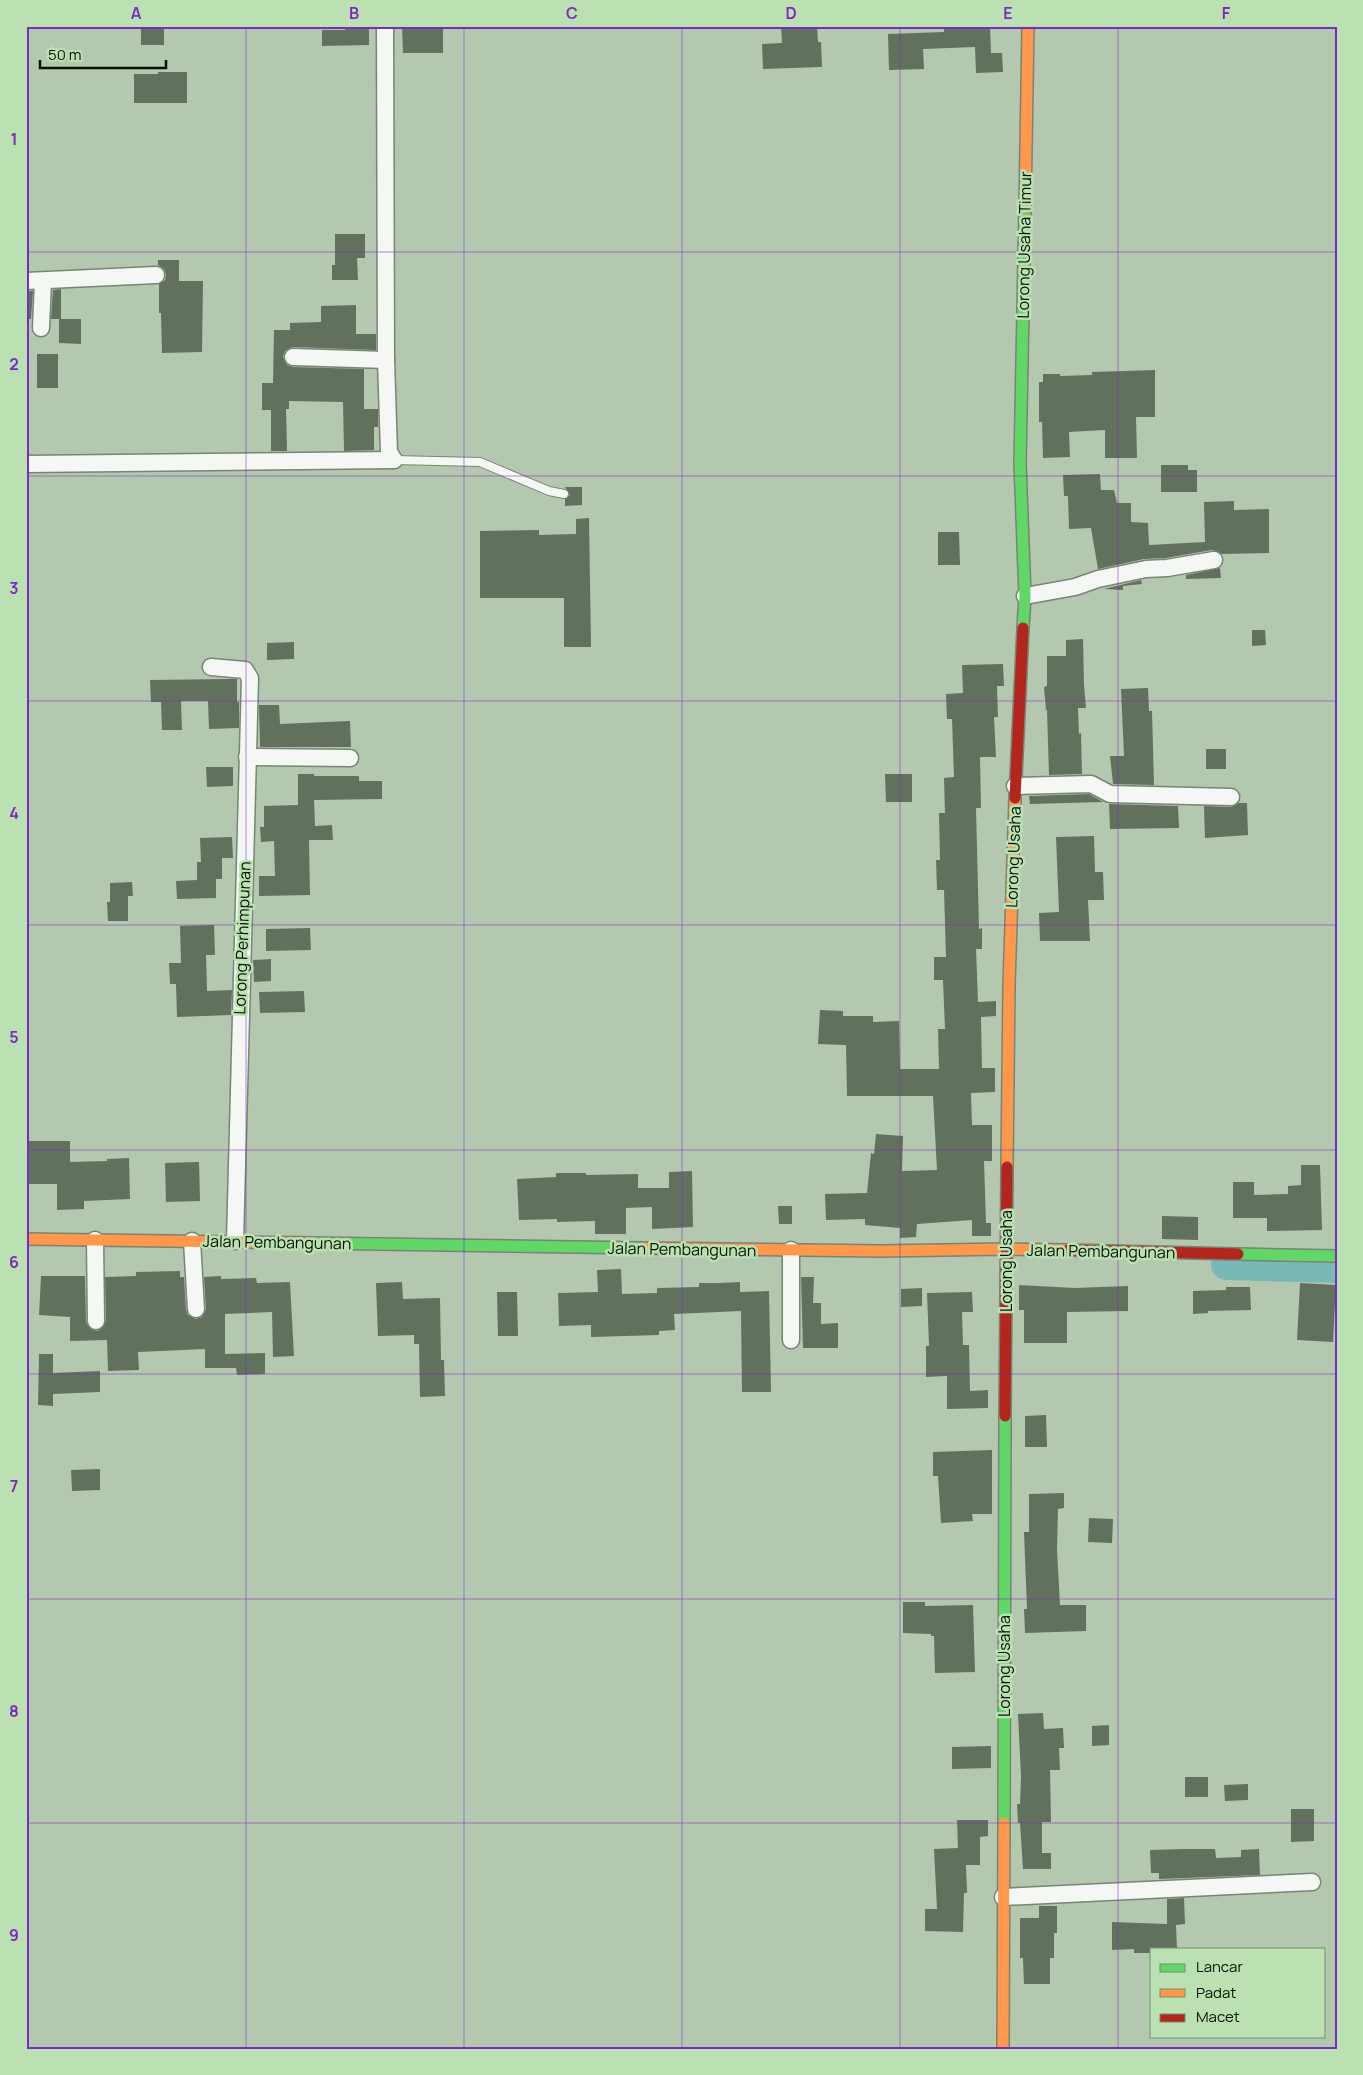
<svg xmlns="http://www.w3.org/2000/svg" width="1363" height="2075" font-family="Manrope,sans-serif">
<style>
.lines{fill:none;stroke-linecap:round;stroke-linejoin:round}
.river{stroke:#78b9b5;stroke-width:30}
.building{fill:#62715e}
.lane-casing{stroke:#768574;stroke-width:10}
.street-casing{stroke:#768574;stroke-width:19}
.fast-casing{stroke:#768574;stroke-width:14}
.slow-casing{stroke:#768574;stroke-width:14}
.jam-casing{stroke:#768574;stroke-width:14}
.lane{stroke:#f4f7f3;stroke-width:8}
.street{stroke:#f4f7f3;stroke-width:16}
.fast{stroke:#63d668;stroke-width:11}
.slow{stroke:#ff974d;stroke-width:11}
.jam{stroke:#b3261e;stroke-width:11}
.grid{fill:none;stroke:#7b2cbf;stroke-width:1;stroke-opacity:0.55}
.labels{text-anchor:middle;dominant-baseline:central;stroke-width:5;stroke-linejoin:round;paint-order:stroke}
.street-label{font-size:16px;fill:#051103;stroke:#bbe1b3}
.neatline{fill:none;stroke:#7b2cbf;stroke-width:2}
.grid-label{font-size:16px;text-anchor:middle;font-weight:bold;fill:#7b2cbf}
</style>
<rect width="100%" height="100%" fill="#b4c8b0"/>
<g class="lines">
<!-- river -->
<path class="river" d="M1226 1265 1337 1268"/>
</g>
<!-- building -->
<g class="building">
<rect x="141" y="26" width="23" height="19"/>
<path d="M345 26H369V45L322 46V30H345Z"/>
<path d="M402 26H443V53H403Z"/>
<path d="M781 26H817L818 42H821L822 67 763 69 762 44 782 43Z"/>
<path d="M944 26H990L991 53H1002L1003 72 976 73 975 47 923 49 924 69 889 70 888 34 944 32Z"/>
<path d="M158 72H187V103H134V74H158Z"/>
<path d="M335 234H365V258H357L358 280H332V265H335Z"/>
<path d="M158 260H179V281H203L202 352 162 353 161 313H159V284L165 280 166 275 164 269 158 265Z"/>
<path d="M61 289V319H51L53 290Z"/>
<path d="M26 291H33L31 319H26Z"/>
<path d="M356 305V334H376V350L293 347 285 351 283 357 287 365 293 367 364 369V409H378V427H374V450L344 451 343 402 289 401V409H286L287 451H271V410H262V383H273L274 330H290V323L321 322V306Z"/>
<path d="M59 319H81V344L59 343Z"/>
<rect x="37" y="354" width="21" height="34"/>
<path d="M1155 370V417H1136L1137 458H1105V430L1069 432 1070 457 1043 458 1042 422H1039V382H1043V374H1060V376L1092 375V372Z"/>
<path d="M1161 465H1188V470H1197V492H1161Z"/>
<path d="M1100 474 1101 490H1114L1117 503H1131V522L1148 523 1149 545 1205 542 1204 502 1234 501V510L1269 509V553L1222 554 1212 550 1166 558 1144 559 1098 569 1091 528 1069 529 1068 496H1064L1063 475Z"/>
<path d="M565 487H582V505L565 506V499L570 495Z"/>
<path d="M589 518 591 647H564V598H480V531L539 530V535L576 534V519Z"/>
<path d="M938 532H959L960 565H938Z"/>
<path d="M1220 568 1221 578 1186 579V575Z"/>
<path d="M1141 580 1142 584 1123 586V590L1104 589Z"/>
<path d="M1252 630H1265L1266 645 1252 646Z"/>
<path d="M1083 639 1084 685 1086 708H1078L1079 734 1081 733 1082 774 1049 775 1047 710H1046L1044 687 1047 686V656H1066V640Z"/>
<path d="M294 642V659L267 660V643Z"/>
<path d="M1003 664 1004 686H997L998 717H994L996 757H980L981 808H976L979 929 982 928V949H976L978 1002 996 1001V1016L981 1017 982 1068H995V1092L971 1093 972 1125H992V1161H984L986 1223H991V1236H972V1220L917 1224 916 1237 900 1238V1228L865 1225V1219L826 1220 825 1194 867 1193 871 1153 874 1154 876 1134 903 1136 902 1171 937 1170 933 1096H847L846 1045 818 1044 820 1010 843 1011V1016H873V1022L899 1021 900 1069H939L938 1029H945L943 980H934V957H946L944 890H937L936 860H940L939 813H945L944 778 954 777 952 719H947L946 694 963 693 962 665Z"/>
<path d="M228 679H237V702H239V728L209 729 208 701H181L182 730H162L161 702H151L150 680Z"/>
<path d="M1148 688 1149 711H1152L1154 785 1113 784 1110 756H1124L1121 689Z"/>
<path d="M259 705H279L280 724 350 721 351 747H260Z"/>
<rect x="1206" y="749" width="20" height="20"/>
<path d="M206 767H233V786L207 787Z"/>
<path d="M298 774H314V776H359V781H382V799L314 800 315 826 332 825 333 840H309L310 895 259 896V876H275L274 841 261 842 260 827H264V806L298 805Z"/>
<path d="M885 774H912V802H886Z"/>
<path d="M1089 794 1103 802 1030 804 1029 796Z"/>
<path d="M1239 803H1247L1248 835 1205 838 1204 806 1231 807Z"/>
<path d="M1109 804 1178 806 1179 828 1110 829Z"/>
<path d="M1094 836 1095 872H1103L1104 900H1088L1090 941H1040L1039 913 1059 912 1056 837Z"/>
<path d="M232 837 233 858H222V879H216V898L177 899 176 881 197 880V862H201L200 838Z"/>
<path d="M132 882 133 896H128V921H108L107 902H110V883Z"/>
<path d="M214 925 215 955H206L207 991 232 990 231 1015 177 1017 176 984H170L169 963H181L180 926Z"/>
<path d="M310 928 311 950 266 951V929Z"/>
<path d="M271 959V981L254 982 253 960Z"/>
<path d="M304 991 305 1012 260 1013 259 992Z"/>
<path d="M26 1141H70V1162L107 1161V1159L129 1158 130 1199 84 1201V1209L57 1210V1184H26Z"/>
<path d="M199 1162 200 1201 166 1202 165 1163Z"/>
<path d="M1301 1165H1320L1322 1230 1267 1231V1218H1233V1182H1254V1195L1288 1194V1186L1301 1185Z"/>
<path d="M692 1171 693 1227 652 1229V1207L626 1208V1234H595V1221L557 1222V1219L519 1220 517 1179 556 1177V1173H586V1175L638 1174V1188H669V1172Z"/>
<path d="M778 1206H792V1224H779Z"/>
<path d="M1162 1216 1198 1217V1240L1162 1239Z"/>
<path d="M621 1269 622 1294 657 1293V1288L699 1287V1283H719L740 1282V1292L769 1291 771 1392H742L741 1311 674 1314 675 1330 659 1331V1335L591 1337V1325L559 1326 558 1293 598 1292 597 1270Z"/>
<path d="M180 1271V1277H184L186 1310 188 1315 196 1319 202 1317 206 1309 204 1277 221 1276V1279L256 1278 257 1283 290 1282 294 1356 273 1357 272 1312 225 1314V1354L265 1353V1374L237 1375 236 1368H205V1349L138 1352 139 1370 108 1371 107 1340 70 1341V1317L39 1315 41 1276H85L86 1322 91 1329 97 1331 101 1329 106 1321 105 1277 136 1276V1272Z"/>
<path d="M801 1277H814L813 1303H821V1324L838 1323V1348H803Z"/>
<path d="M402 1282 403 1299 440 1298 441 1360H444L445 1396 420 1397 419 1344H414V1335L378 1336 376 1283Z"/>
<path d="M1300 1283 1336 1285 1333 1342 1297 1340Z"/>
<path d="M1019 1285 1075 1288 1128 1286V1311L1067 1312V1343H1024V1310H1019Z"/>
<path d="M1226 1287H1250L1251 1310 1208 1311V1313L1193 1314V1291L1226 1290Z"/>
<path d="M922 1288V1306L901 1307V1289Z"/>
<path d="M497 1292H517L518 1336H498Z"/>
<path d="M972 1292 973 1312H962L963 1345H969L970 1391 988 1390V1408L947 1409V1376L926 1377V1346H929L927 1293Z"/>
<path d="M39 1354H53V1373L100 1371V1392L53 1394V1406L38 1405Z"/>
<path d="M1046 1415 1047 1447H1025V1416Z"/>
<path d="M992 1450V1514H972L973 1521 941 1523 938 1476H933V1452Z"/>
<path d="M100 1469V1490L72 1491 71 1470Z"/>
<path d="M1064 1493V1508L1058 1509 1057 1550 1060 1605H1086V1631L1025 1633 1024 1609H1027L1024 1532H1029V1494Z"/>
<path d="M1089 1518 1113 1519 1112 1543 1088 1542Z"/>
<path d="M903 1602H925V1606L973 1605 975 1672 935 1673 934 1636H931V1634L903 1633Z"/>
<path d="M1043 1713 1044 1729 1063 1728 1064 1748H1059L1060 1770H1050L1051 1822H1042V1853H1051V1869H1023L1020 1823H1018L1017 1804H1020L1021 1777 1018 1714Z"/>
<path d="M1109 1725V1745L1092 1746V1726Z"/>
<path d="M991 1746V1768L952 1769V1747Z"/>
<rect x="1185" y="1777" width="23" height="20"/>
<path d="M1248 1784V1800L1225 1801 1224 1785Z"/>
<path d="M1291 1809H1314V1841L1291 1842Z"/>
<path d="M957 1820H988V1836L980 1837V1865H966L967 1893H964L963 1932 925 1931V1909H937L934 1849 958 1848Z"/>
<path d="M1184 1849H1215L1216 1858 1241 1857V1850L1259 1849 1260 1875 1159 1879V1873H1151L1150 1850Z"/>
<path d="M1184 1898 1185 1924 1176 1925 1177 1949H1152V1953H1134V1949L1112 1950V1922L1167 1924V1899Z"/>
<path d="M1039 1906H1057V1933H1054V1958H1050V1984H1024L1023 1958H1020V1918H1039Z"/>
</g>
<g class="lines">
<!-- lane casing -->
<g class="lane-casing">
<path id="lane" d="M394 460 480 462 549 491 564 494"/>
</g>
<!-- street casing -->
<g class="street-casing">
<g id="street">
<path d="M385 26 386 360 389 452 394 460"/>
<path d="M26 281 156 275"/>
<path d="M41 328 43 281"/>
<path d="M293 357 386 360"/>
<path d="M26 464 394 460"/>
<path d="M1025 596 1075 587 1098 579 1146 569 1167 568 1214 560"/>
<path d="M211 667 245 670 250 678 235 1241"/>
<path d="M247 757 350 758"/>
<path d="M1015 786 1091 784 1110 794 1231 797"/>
<path d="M95 1240 96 1321"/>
<path d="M192 1241 196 1309"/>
<path d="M791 1340V1250"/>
<path d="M1003 1897 1312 1882"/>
</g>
</g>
<!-- fast casing -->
<g class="fast-casing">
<g id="fast">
<path d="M1023 628 1025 596 1020 463 1025 208"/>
<path d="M313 1243 643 1248"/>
<path d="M1238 1254 1337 1256"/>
<path d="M1004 1823 1005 1416"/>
</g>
</g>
<!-- slow casing -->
<g class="slow-casing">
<g id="slow">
<path d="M1025 208 1028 26"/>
<path d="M1007 1167 1009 986 1015 798"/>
<path d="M26 1239 313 1243"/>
<path d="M643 1248 881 1251 1006 1249 1068 1250"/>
<path d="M1003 2049 1004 1823"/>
</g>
</g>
<!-- jam casing -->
<g class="jam-casing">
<g id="jam">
<path d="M1015 798 1023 628"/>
<path d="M1068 1250 1238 1254"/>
<path d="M1005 1416 1007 1167"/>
</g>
</g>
<!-- lane -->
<use href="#lane" class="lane"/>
<!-- street -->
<use href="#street" class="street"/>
<!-- fast -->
<use href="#fast" class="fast"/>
<!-- slow -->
<use href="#slow" class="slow"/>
<!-- jam -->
<use href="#jam" class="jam"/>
</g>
<!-- grid -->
<path class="grid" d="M246 26V2049M464 26V2049M682 26V2049M900 26V2049M1118 26V2049M26 252H1337M26 476H1337M26 701H1337M26 925H1337M26 1150H1337M26 1374H1337M26 1599H1337M26 1823H1337"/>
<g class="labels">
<!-- street labels -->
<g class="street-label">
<text transform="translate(1024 245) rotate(-89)">Lorong Usaha Timur</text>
<text transform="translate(1013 857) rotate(-88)">Lorong Usaha</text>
<text transform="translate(242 938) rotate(-88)">Lorong Perhimpunan</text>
<text transform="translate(277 1242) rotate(1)">Jalan Pembangunan</text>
<text transform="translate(682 1249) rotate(1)">Jalan Pembangunan</text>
<text transform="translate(1101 1251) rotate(1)">Jalan Pembangunan</text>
<text transform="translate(1006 1261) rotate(-90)">Lorong Usaha</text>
<text transform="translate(1004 1666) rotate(-90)">Lorong Usaha</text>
</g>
</g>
<!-- border -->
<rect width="1363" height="2075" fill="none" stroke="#bbe1b3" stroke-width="55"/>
<!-- legend -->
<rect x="1150" y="1948" width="175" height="90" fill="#bbe1b3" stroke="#728e6d"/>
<rect x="1160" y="1964" width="25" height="8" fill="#63d668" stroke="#728e6d"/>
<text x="1196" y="1972" font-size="15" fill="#051103">Lancar</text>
<rect x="1160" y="1989" width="25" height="8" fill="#ff974d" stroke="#728e6d"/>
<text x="1196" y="1998" font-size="15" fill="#051103">Padat</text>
<rect x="1160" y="2014" width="25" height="8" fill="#b3261e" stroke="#728e6d"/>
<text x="1196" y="2022" font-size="15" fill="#051103">Macet</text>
<!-- scale -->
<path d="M40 60v8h126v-8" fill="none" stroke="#051103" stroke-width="2.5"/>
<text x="48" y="60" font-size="15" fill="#051103" stroke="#bbe1b3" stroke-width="4" paint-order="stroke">50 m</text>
<rect x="28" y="28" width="1308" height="2020" class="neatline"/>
<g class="grid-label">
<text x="136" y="19">A</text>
<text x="354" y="19">B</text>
<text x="572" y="19">C</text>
<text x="791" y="19">D</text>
<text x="1008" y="19">E</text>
<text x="1226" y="19">F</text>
<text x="14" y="145">1</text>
<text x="14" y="370">2</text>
<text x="14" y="594">3</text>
<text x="14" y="819">4</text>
<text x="14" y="1043">5</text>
<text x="14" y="1268">6</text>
<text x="14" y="1492">7</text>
<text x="14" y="1717">8</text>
<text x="14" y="1941">9</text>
</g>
</svg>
